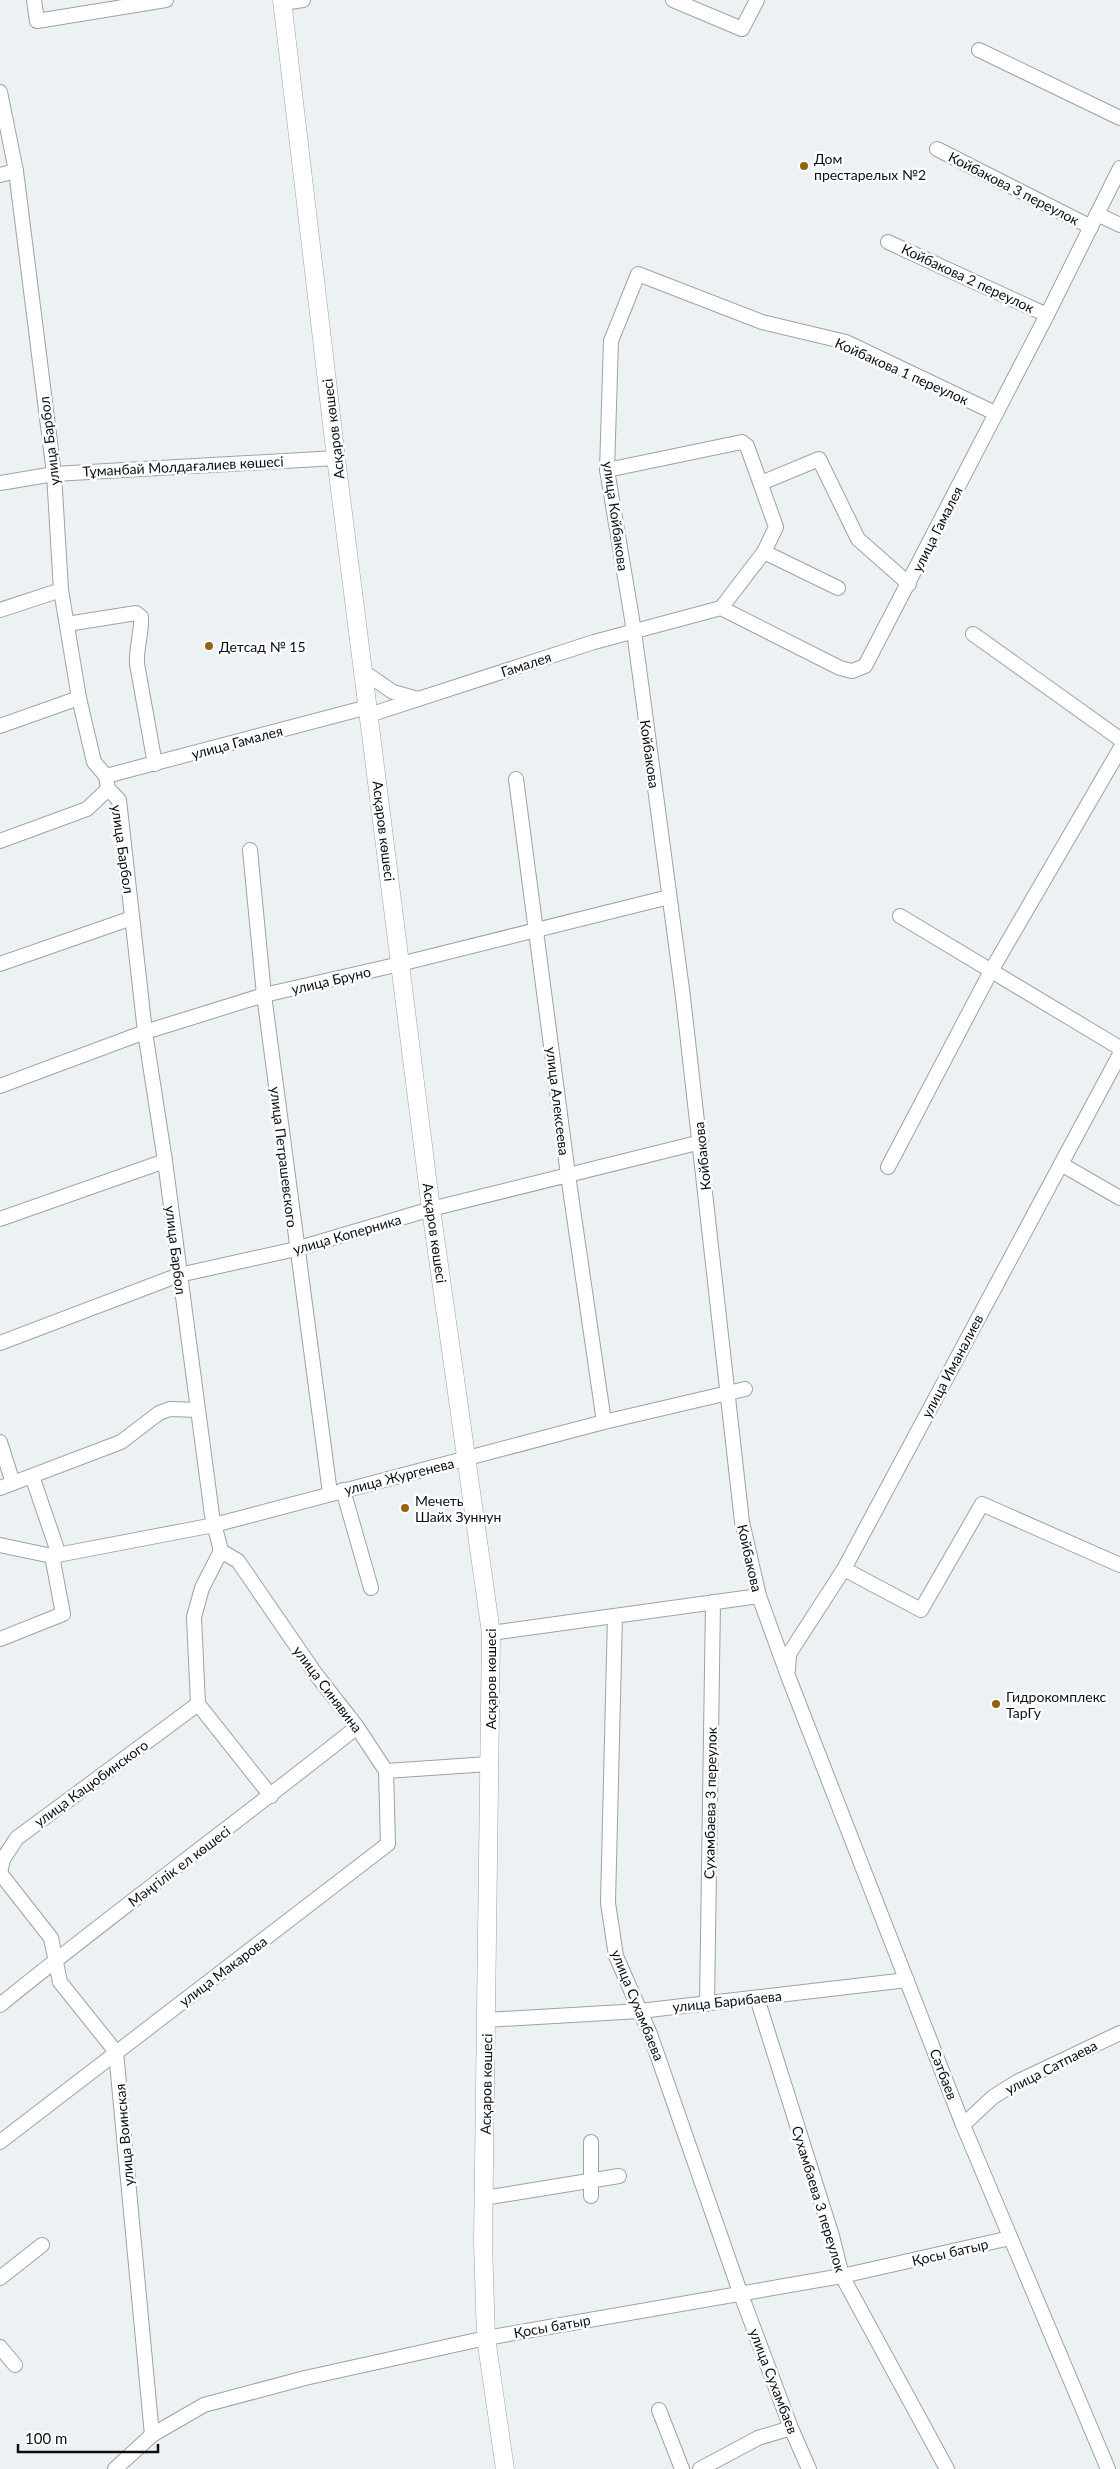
<svg xmlns="http://www.w3.org/2000/svg" width="1120" height="2469" font-family="Lato,sans-serif">
<style>
.lines{fill:none;stroke-linecap:round;stroke-linejoin:round}
.minor-casing{stroke:#9da2a4;stroke-width:16}
.major-casing{stroke:#9da2a4;stroke-width:19}
.minor{stroke:#fff;stroke-width:14}
.major{stroke:#fff;stroke-width:18}
.poi-dot{fill:#936212;stroke:#fdfeff;stroke-width:2}
.labels{text-anchor:middle;dominant-baseline:central;stroke-width:5;stroke-linejoin:round;paint-order:stroke}
.poi-label{font-size:14px;fill:#0d0e0f;stroke:#fdfeff;text-anchor:start}
.street-label{font-size:14px;fill:#0d0e0f;stroke:#fdfeff}
</style>
<rect width="100%" height="100%" fill="#ecf2f4"/>
<g class="lines">
<!-- minor casing -->
<g class="minor-casing">
<g id="minor">
<path d="M34 0 37 21 166 0"/>
<path d="M673 0 742 29 757 0"/>
<path d="M283 3 303 0"/>
<path d="M979 50 1120 118"/>
<path d="M0 92 16 171 54 474 61 590 79 698 94 762 106 776 108 789 119 800 145 1032 165 1161 212 1515 221 1551 238 1561 315 1673 357 1727 386 1771 489 1764"/>
<path d="M937 149 1091 227"/>
<path d="M0 175 16 171"/>
<path d="M1097 214 1120 225"/>
<path d="M888 242 1047 315"/>
<path d="M995 413 846 342 762 322 638 274 611 341 607 470 634 631 683 997 742 1522 759 1596 788 1676 963 2125 1108 2469"/>
<path d="M607 470 742 442 747 446 776 527 764 552 721 608"/>
<path d="M0 483 54 474 336 458"/>
<path d="M761 483 819 459 858 539 909 584"/>
<path d="M764 552 838 588"/>
<path d="M0 610 61 590"/>
<path d="M67 624 136 613 141 617C142 633 136 647 137 664L155 764"/>
<path d="M973 634 1120 739"/>
<path d="M364 672 393 692 418 699"/>
<path d="M369 715 594 642 721 608 840 668 852 671 865 666 1047 315 1120 168"/>
<path d="M0 726 79 698"/>
<path d="M106 776 368 707"/>
<path d="M516 779 568 1175 604 1422"/>
<path d="M0 841 87 809 108 789"/>
<path d="M250 850 264 995 330 1493"/>
<path d="M900 916 1120 1048"/>
<path d="M0 964 132 918"/>
<path d="M0 1086 145 1032 264 995 400 964 669 897"/>
<path d="M1061 1164 1120 1198"/>
<path d="M888 1167 991 971 1120 749"/>
<path d="M0 1219 165 1161"/>
<path d="M0 1343 179 1275 296 1249 431 1209 701 1142"/>
<path d="M0 1442 13 1483"/>
<path d="M32 1476 59 1555"/>
<path d="M0 1488 121 1442 159 1413 170 1409 197 1410"/>
<path d="M343 1490 371 1588"/>
<path d="M0 1545 52 1556 214 1525 604 1422 745 1389"/>
<path d="M221 1551 202 1588 194 1617 198 1704 271 1796"/>
<path d="M844 1569 921 1610 982 1504 1120 1565"/>
<path d="M615 1616 608 1903 616 1956 650 2034 740 2292 791 2428 809 2469"/>
<path d="M491 1633 759 1596"/>
<path d="M0 1639 63 1614 52 1556"/>
<path d="M788 1670 789 1654 844 1569 1120 1054"/>
<path d="M0 1873 51 1938 60 1982 116 2052 152 2435"/>
<path d="M0 1873 3 1859 17 1838 198 1704"/>
<path d="M757 1998 832 2236 842 2276 947 2469"/>
<path d="M707 2004 713 1602"/>
<path d="M0 2005C117 1910 239 1821 357 1727"/>
<path d="M486 2020 640 2011 907 1980"/>
<path d="M963 2125 993 2097 1017 2082 1120 2033"/>
<path d="M0 2142 388 1844 386 1771"/>
<path d="M591 2196V2142"/>
<path d="M484 2198 619 2176"/>
<path d="M0 2278 42 2245"/>
<path d="M0 2347 15 2365"/>
<path d="M659 2410 682 2469"/>
<path d="M115 2469 152 2435 204 2405 305 2378 486 2338 842 2276 1010 2238"/>
<path d="M700 2469 758 2438 791 2428"/>
</g>
</g>
<!-- major casing -->
<g class="major-casing">
<path id="major" d="M282 0 336 458 431 1209 491 1633 483 2242 486 2338 505 2469"/>
</g>
<!-- minor -->
<use href="#minor" class="minor"/>
<!-- major -->
<use href="#major" class="major"/>
</g>
<!-- markers -->
<g class="poi-dot">
<circle cx="804" cy="166" r="5"/>
<circle cx="209" cy="646" r="5"/>
<circle cx="405" cy="1508" r="5"/>
<circle cx="996" cy="1704" r="5"/>
</g>
<g class="labels">
<!-- poi labels -->
<g class="poi-label">
<text x="814" y="158">Дом<tspan x="814" dy="16">престарелых №2</tspan></text>
<text x="219" y="646">Детсад № 15</text>
<text x="415" y="1500">Мечеть<tspan x="415" dy="16">Шайх Зуннун</tspan></text>
<text x="1006" y="1696">Гидрокомплекс<tspan x="1006" dy="16">ТарГу</tspan></text>
</g>
<!-- street labels -->
<g class="street-label">
<text transform="translate(1014 188) rotate(27)">Койбакова 3 переулок</text>
<text transform="translate(968 278) rotate(25)">Койбакова 2 переулок</text>
<text transform="translate(902 371) rotate(24)">Койбакова 1 переулок</text>
<text transform="translate(333 429) rotate(-97)">Асқаров көшесі</text>
<text transform="translate(49 441) rotate(-97)">улица Барбол</text>
<text transform="translate(183 466) rotate(-3)">Тұманбай Молдағалиев көшесі</text>
<text transform="translate(616 516) rotate(82)">улица Койбакова</text>
<text transform="translate(937 529) rotate(-63)">улица Гамалея</text>
<text transform="translate(526 664) rotate(-18)">Гамалея</text>
<text transform="translate(237 742) rotate(-15)">улица Гамалея</text>
<text transform="translate(650 754) rotate(82)">Койбакова</text>
<text transform="translate(384 831) rotate(83)">Асқаров көшесі</text>
<text transform="translate(123 849) rotate(82)">улица Барбол</text>
<text transform="translate(331 980) rotate(-13)">улица Бруно</text>
<text transform="translate(558 1101) rotate(83)">улица Алексеева</text>
<text transform="translate(702 1156) rotate(-96)">Койбакова</text>
<text transform="translate(284 1157) rotate(83)">улица Петрашевского</text>
<text transform="translate(435 1233) rotate(82)">Асқаров көшесі</text>
<text transform="translate(347 1234) rotate(-16)">улица Коперника</text>
<text transform="translate(176 1250) rotate(83)">улица Барбол</text>
<text transform="translate(952 1366) rotate(-62)">улица Иманалиев</text>
<text transform="translate(399 1476) rotate(-14)">улица Жургенева</text>
<text transform="translate(750 1558) rotate(77)">Койбакова</text>
<text transform="translate(490 1679) rotate(-90)">Асқаров көшесі</text>
<text transform="translate(328 1689) rotate(53)">улица Синявина</text>
<text transform="translate(91 1783) rotate(-36)">улица Кацюбинского</text>
<text transform="translate(710 1803) rotate(-89)">Сухамбаева 3 переулок</text>
<text transform="translate(179 1866) rotate(-37)">Мәңгілік ел көшесі</text>
<text transform="translate(223 1971) rotate(-37)">улица Макарова</text>
<text transform="translate(727 2001) rotate(-6)">улица Барибаева</text>
<text transform="translate(638 2005) rotate(68)">улица Сухамбаева</text>
<text transform="translate(1051 2067) rotate(-27)">улица Сатпаева</text>
<text transform="translate(944 2074) rotate(69)">Сәтбаев</text>
<text transform="translate(486 2084) rotate(-89)">Асқаров көшесі</text>
<text transform="translate(124 2135) rotate(-95)">улица Воинская</text>
<text transform="translate(819 2199) rotate(73)">Сухамбаева 3 переулок</text>
<text transform="translate(950 2252) rotate(-13)">Қосы батыр</text>
<text transform="translate(552 2326) rotate(-10)">Қосы батыр</text>
<text transform="translate(774 2381) rotate(69)">улица Сухамбаев</text>
</g>
</g>
<!-- scale -->
<path d="M18 2444v8h140v-8" fill="none" stroke="#0d0e0f" stroke-width="2.5"/>
<text x="25" y="2444" font-size="15" fill="#0d0e0f" stroke="#fdfeff" stroke-width="4" paint-order="stroke">100 m</text>
</svg>
